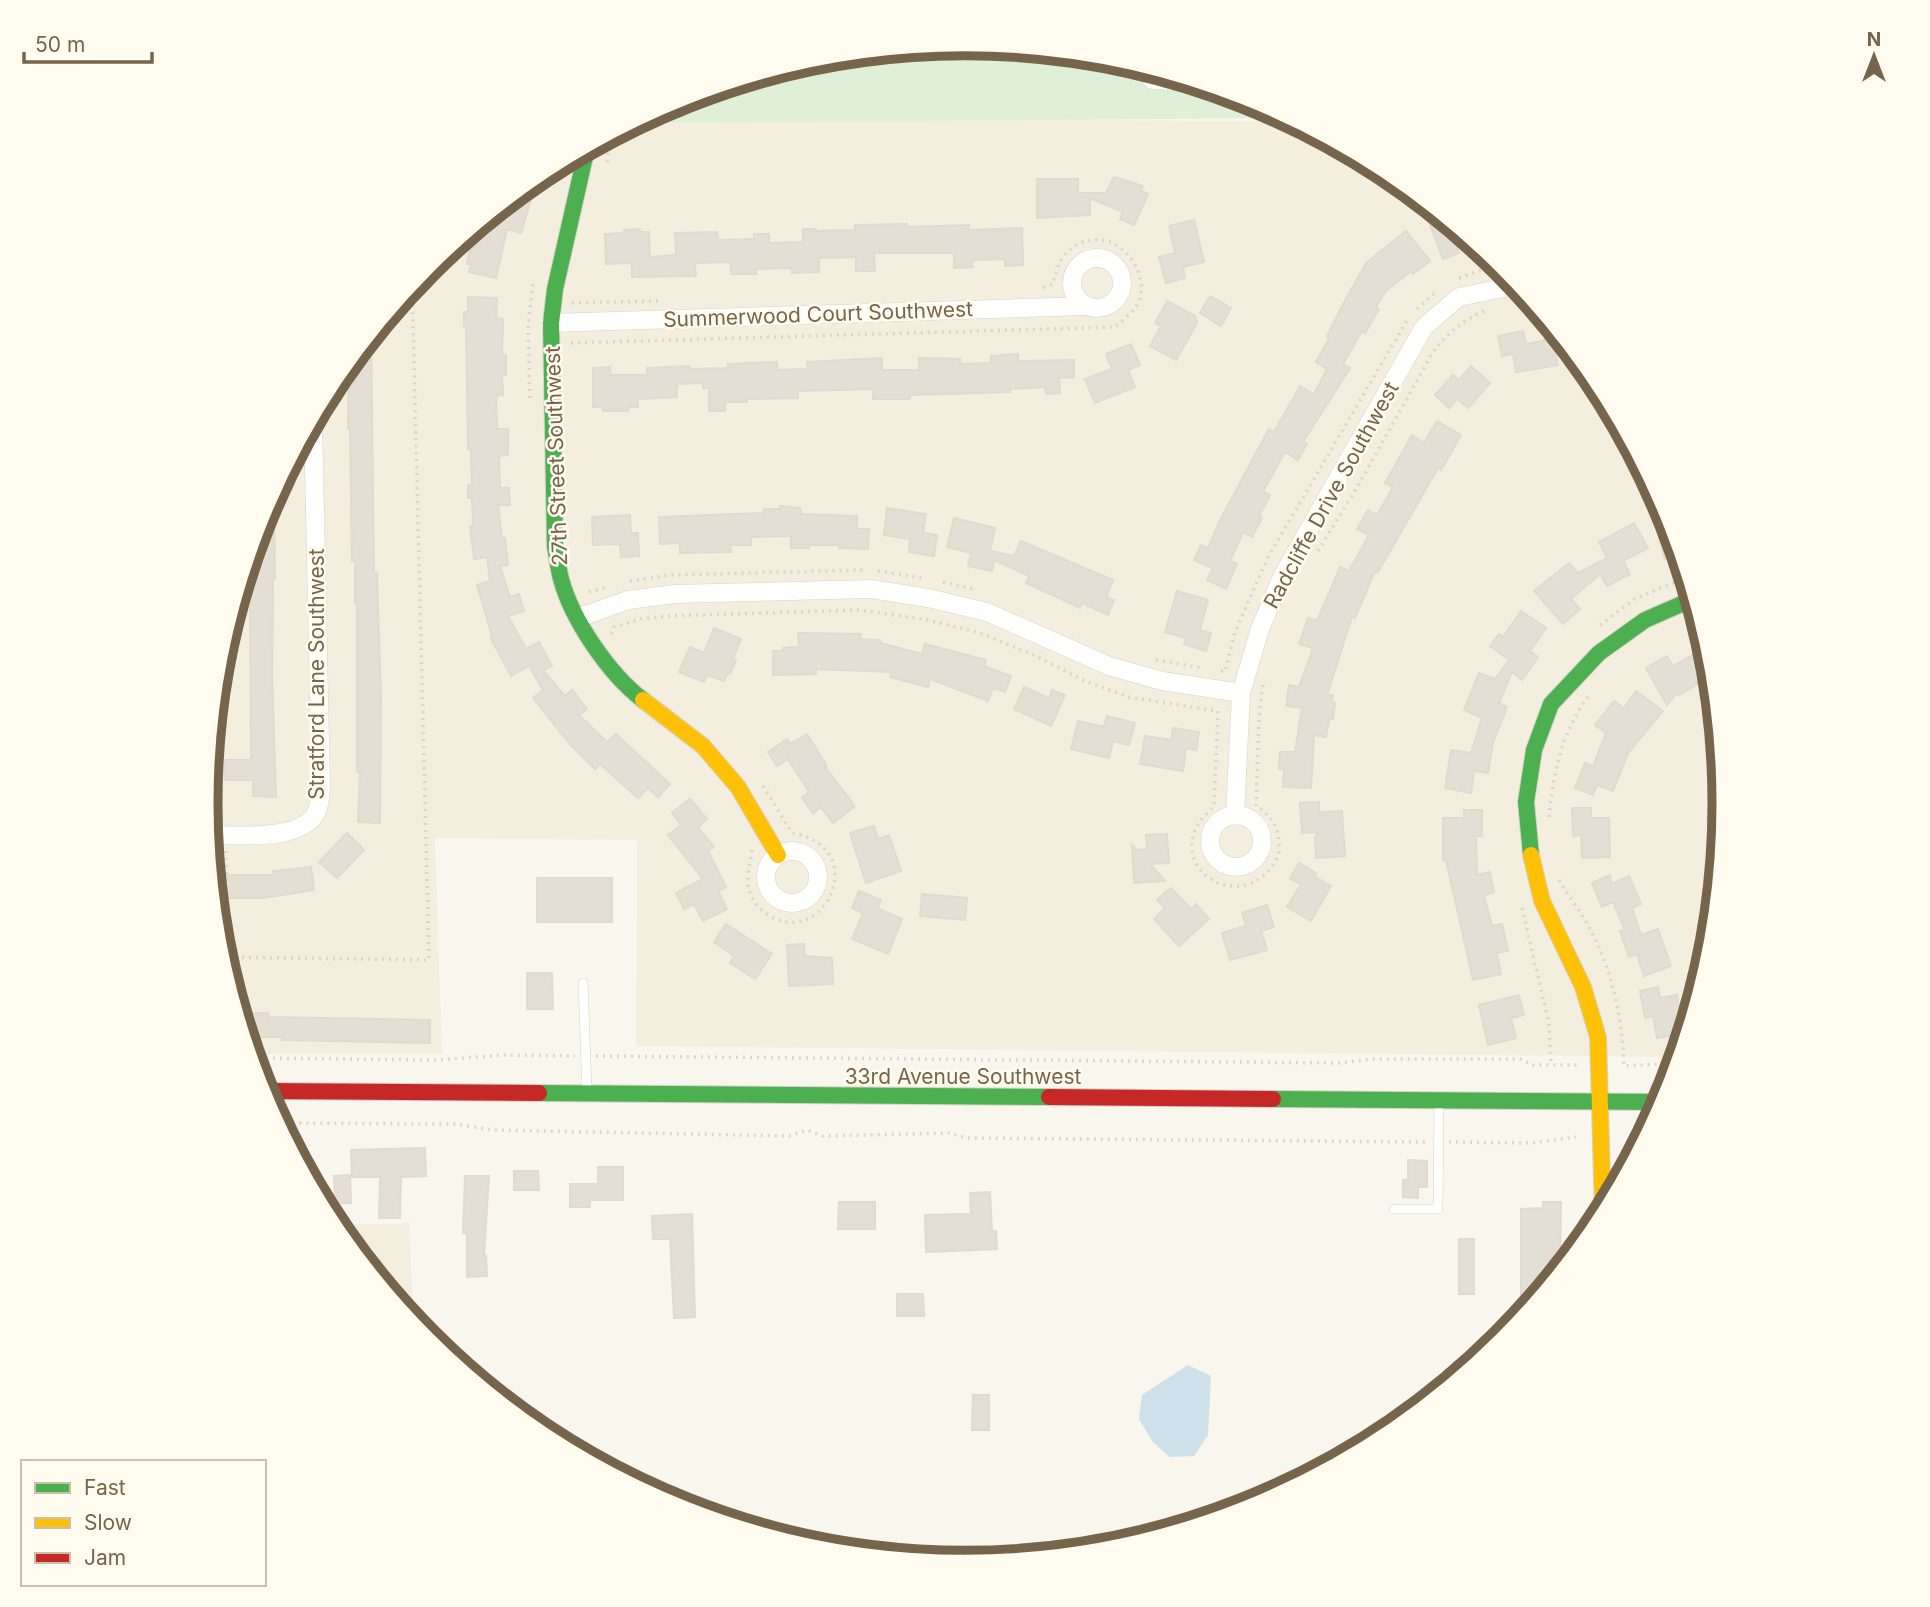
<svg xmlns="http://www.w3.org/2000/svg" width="1930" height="1607" font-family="Inter,sans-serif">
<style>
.residential{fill:#f3eedd}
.green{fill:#e0f0d8}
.water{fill:#cee0e9}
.building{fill:#e4dfd4;stroke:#e1dbcf;stroke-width:2}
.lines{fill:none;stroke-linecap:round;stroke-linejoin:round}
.lane-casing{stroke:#d7d3cb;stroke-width:10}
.street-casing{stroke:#d7d3cb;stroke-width:19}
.fast-casing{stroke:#d6d2c8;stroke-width:18}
.slow-casing{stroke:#d6d2c8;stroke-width:18}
.jam-casing{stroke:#d6d2c8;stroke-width:18}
.path{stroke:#dad6cf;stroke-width:3.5;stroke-dasharray:2 5;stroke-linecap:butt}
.lane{stroke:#fefefc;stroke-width:9}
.street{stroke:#fefefc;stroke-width:18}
.fast{stroke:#4caf50;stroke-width:16}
.slow{stroke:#ffc107;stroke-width:16}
.jam{stroke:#c62828;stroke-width:16}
.labels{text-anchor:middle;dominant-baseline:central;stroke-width:5;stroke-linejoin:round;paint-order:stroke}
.street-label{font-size:21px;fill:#77654b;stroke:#fffcef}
.rim{fill:none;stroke:#77654b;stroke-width:9}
</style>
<rect width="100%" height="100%" fill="#f8f6ed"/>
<!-- residential -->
<g class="residential">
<path d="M650 115 1294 122 1387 172 1503 267 1597 382 1667 513 1710 656 1725 804 1710 952 1678 1057 636 1046 637 840 435 838 442 1054H251L220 951 205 803 220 655 263 512 334 381 428 266 543 172Z"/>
<path d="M409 1223 414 1324 333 1225Z"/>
</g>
<!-- green -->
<path class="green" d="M965 44 1114 58 1256 102 1287 118 662 123 653 113 675 101 817 58Z"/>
<!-- water -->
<path class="water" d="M1188 1365 1211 1376 1208 1435 1194 1456 1170 1457 1153 1442 1139 1419 1142 1395Z"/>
<!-- building -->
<g class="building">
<path d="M538 176 521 233 507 229 496 278 469 272 471 264H467L470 249 473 250 479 225Z"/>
<path d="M1114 177 1143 186 1141 190 1148 194 1134 225 1120 219 1123 212 1090 198V215L1037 218V179H1078V193H1106Z"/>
<path d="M1442 217 1464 235 1454 239 1459 253 1443 259 1429 222Z"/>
<path d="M1194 220 1204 262 1183 267 1185 278 1166 283 1159 257 1175 253 1169 226Z"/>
<path d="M907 224V227L969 225V230L1022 228 1023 265 1005 266V259L972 260 973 267 954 268V253H874L875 271H856V257L819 258V272L792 273V268L756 269V274H731L730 262 695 263 696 276 632 277V263L606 264 605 234 624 233V230L640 229V232H649L650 257 676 255 675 233 717 232 718 240 754 239V234H769V243L803 242V229H816V231L855 230V225Z"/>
<path d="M1406 231 1430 261 1413 274 1411 271 1385 292 1376 307 1379 309 1365 333 1362 331 1343 364 1350 368 1303 442 1307 444 1298 460 1285 452 1263 491 1270 495 1259 516 1262 518 1252 537 1243 532 1230 561 1237 564 1226 589 1207 580 1213 568 1194 560 1201 545 1208 548 1220 520 1269 429 1274 432 1300 386 1314 394 1327 369 1316 362 1330 337 1327 336 1342 306 1366 263Z"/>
<path d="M1210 296 1231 308 1221 326 1200 313Z"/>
<path d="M468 297 497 298 496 318 503 319 502 355H506V375H502L503 395 496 396 497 429H508V455L499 456 500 488H509L510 505H498L502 538H505L508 565 500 566 510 597 519 594 524 611 508 616 526 649 539 642 552 666 543 670 565 696 572 690 587 709 579 715 607 742 616 734 670 784 658 797 648 788 638 798 600 764 595 769 569 743 533 698 543 690 529 666 511 676 490 637 492 636 477 585 490 581 487 557 474 559 470 526H473L472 498H468V485H472L471 449H468L466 326H464V312H468Z"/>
<path d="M1167 301 1195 316 1197 323 1176 360 1150 346 1161 326 1155 323Z"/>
<path d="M1523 331 1526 344 1552 339 1558 365 1516 372 1513 354 1502 356 1498 336Z"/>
<path d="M371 335 374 573H377L381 697 380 823 358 822 360 772H357V603H355V561H352L350 429H348L349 362Z"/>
<path d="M1131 344 1140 365 1128 370 1135 387 1095 403 1085 379 1112 369 1106 354Z"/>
<path d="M1018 354V361L1074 360V377L1059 378 1060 393 1046 394 1045 387 1010 389V392L910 395V399H873V389L798 391V398L747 399V402H725V411H709V388H703V383L677 384V397L638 399V407H628V411H603V407H593V368L610 367 611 375H647V368L690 366V369L728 368V364L777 362V370L808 369 807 362 882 358V370H919V358L960 359V364L991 363V356Z"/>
<path d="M1471 366 1490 383 1468 408 1457 399 1449 408 1435 395 1453 375 1459 380Z"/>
<path d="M1437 421 1461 435 1441 470 1438 468 1378 572 1375 571 1355 618 1352 617 1327 695H1333L1332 702 1335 703 1333 719H1329L1326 737 1314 735 1311 788 1283 787 1284 769H1279L1280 752H1295L1302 708 1286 706 1289 685 1299 687 1313 648 1299 644 1308 618 1317 621 1340 567 1349 571 1369 535 1357 529 1368 510 1377 515 1393 487 1385 483 1412 435 1424 443Z"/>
<path d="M274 493 275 579H273L272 676 276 797 253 796V780H225V760H251L250 588H253V547L263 512Z"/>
<path d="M780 506 800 508 801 514 857 516V529H869L868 549 839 548V545H809V548H791V536L751 537V545H730L731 552 680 553V543L660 544 659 517 764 513V509H780Z"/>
<path d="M887 508 926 514 923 533 937 535 934 556 909 552 910 539 884 535Z"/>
<path d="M630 515 631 533H638L639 556 621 557 620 544 593 545 592 517Z"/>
<path d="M954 518 995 528 990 551 1014 556 1021 541 1113 580 1106 597 1114 600 1108 615 1082 603 1080 608 1026 583 1029 576 994 560 992 571 968 566 971 553 947 547Z"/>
<path d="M1634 523 1648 548 1623 561 1630 574 1607 586 1600 574 1571 599 1580 609 1563 624 1534 591 1569 563 1578 573 1607 558 1599 542Z"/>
<path d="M1673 534 1680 555 1665 559 1659 537Z"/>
<path d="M1177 591 1208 600 1200 630 1211 633 1206 651 1184 644 1186 638 1165 632Z"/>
<path d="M1521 611 1546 628 1530 651 1538 657 1522 680 1512 672 1499 703 1507 707 1493 743 1488 773 1474 771 1471 793 1445 788 1451 750 1471 753 1482 718 1464 710 1479 673 1495 679 1509 660 1490 646 1499 634 1503 637Z"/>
<path d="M714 628 741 639 733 658 736 660 730 674 728 673 724 681 708 675 704 682 679 672 690 647 704 653Z"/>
<path d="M798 633 861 634 860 639 880 640V643L922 654 925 644 986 660 984 666 1011 676 1005 692 993 688 988 701 930 679 928 687 890 677 891 672 816 669V674L773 675V651H783V648L799 647Z"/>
<path d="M1694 654 1708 678 1679 695 1678 692 1667 705 1646 668 1667 656 1673 666Z"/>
<path d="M1024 687 1049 698 1052 690 1065 695 1051 726 1014 709Z"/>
<path d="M1636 691 1663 711 1628 753 1613 791 1597 785 1593 795 1575 788 1585 763 1593 766 1606 733 1595 725 1614 701 1624 708Z"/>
<path d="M1107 716 1135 723 1129 745 1113 741 1109 758 1071 749 1078 721 1104 727Z"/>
<path d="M1173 728 1199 732 1196 750 1186 748 1183 771 1140 764 1145 736 1171 740Z"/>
<path d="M807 734 827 766 825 767 855 806 833 823 821 807 813 813 802 798 809 792 788 759 777 766 768 752 787 739 790 744Z"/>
<path d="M690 799 707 819 698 827 714 847 708 851 726 887 718 891 727 909 703 921 694 904 684 909 676 893 703 879 668 835 681 825 672 813Z"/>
<path d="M1319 802V812L1342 811 1345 856 1316 858 1315 837 1318 832 1302 833 1300 803Z"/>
<path d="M1572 808H1591V818H1609L1610 857 1582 858 1581 835 1573 836Z"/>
<path d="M1464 810H1482V836H1476L1477 875 1490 872 1494 892 1484 895 1492 926 1502 924 1508 951 1497 953 1501 974 1473 980 1446 860H1443V818H1464Z"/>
<path d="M874 826 878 839 889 835 901 871 866 883 850 833Z"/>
<path d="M347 833 364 850 337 878 319 862Z"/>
<path d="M1167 834 1169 863 1150 864 1165 881 1134 883 1132 845 1137 850 1147 849 1146 835Z"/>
<path d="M1299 863 1316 873 1314 876 1331 886 1311 921 1287 907 1301 884 1290 878Z"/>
<path d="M311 867 314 890 263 898H215L212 875H274L273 871Z"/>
<path d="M1610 875 1611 884 1629 876 1641 904 1632 908 1641 935 1658 929 1671 966 1644 976 1637 954 1629 957 1620 931 1625 930 1613 902 1602 907 1592 883Z"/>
<rect x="537" y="878" width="75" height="44"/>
<path d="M1171 888 1191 909 1196 904 1209 919 1179 946 1154 919 1165 908 1157 900Z"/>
<path d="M859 891 881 900 877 908 902 919 888 954 852 939 863 913 852 908Z"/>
<path d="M922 894 967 898 965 920 920 916Z"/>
<path d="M1267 905 1274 927 1261 931 1267 950 1230 960 1222 933 1246 926 1242 913Z"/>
<path d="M726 924 772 954 755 979 730 963 734 956 714 942Z"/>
<path d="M804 944 805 956 832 958 833 984 789 986 787 945Z"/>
<path d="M527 973H552L553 1009H527Z"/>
<path d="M1658 987 1660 998 1677 995 1684 1033 1657 1038 1653 1016 1645 1018 1640 991Z"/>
<path d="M1519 995 1524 1015 1511 1018 1516 1038 1488 1045 1479 1005Z"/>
<path d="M238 1013H268V1017L430 1020V1043L282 1040V1037H246Z"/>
<path d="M425 1148 426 1176 401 1177 400 1218H379L380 1177H352L351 1150Z"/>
<path d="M1408 1160 1427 1161V1187H1418V1198L1403 1197V1180H1408Z"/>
<path d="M598 1167H623V1200H590V1207H570V1184H598Z"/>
<path d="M514 1171H538L539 1190H514Z"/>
<path d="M350 1175 351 1203 335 1204 334 1176Z"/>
<path d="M465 1176H489L484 1256H486L487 1276 467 1277V1234L463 1233Z"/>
<path d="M990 1192 992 1231H996L997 1249 926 1252 925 1215 971 1214 970 1193Z"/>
<path d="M839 1202H875V1229H838Z"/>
<path d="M1543 1202H1561L1560 1270 1521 1317V1209L1543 1208Z"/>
<path d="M692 1214 695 1317 674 1318 670 1239H653L652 1216Z"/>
<rect x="1459" y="1239" width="15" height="55"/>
<path d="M897 1294H923L924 1316H897Z"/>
<path d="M973 1395H989V1430H972Z"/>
</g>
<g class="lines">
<!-- lane casing -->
<g class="lane-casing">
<g id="lane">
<path d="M583 983 587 1092"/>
<path d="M1394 1209H1438L1439 1103"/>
</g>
</g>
<!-- street casing -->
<g class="street-casing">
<g id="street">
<path d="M1152 80 1192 82"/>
<circle cx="1097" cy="283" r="25"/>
<path d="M551 323 1085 306"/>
<path d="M578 618 628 600 674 594 871 589 928 598 987 612 1109 666 1162 681 1241 693"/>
<circle cx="1236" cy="841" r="26"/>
<path d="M1235 816 1241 693 1260 629 1283 575 1424 327 1459 297 1508 287H1519"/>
<path d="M208 835C237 835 303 842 317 811 320 804 320 795 321 789L313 420"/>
<circle cx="792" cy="877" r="26"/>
</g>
</g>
<!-- fast casing -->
<g class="fast-casing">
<g id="fast">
<path d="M587 148 555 289 551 323 555 546C557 557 558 568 561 579 572 620 609 674 643 700"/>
<path d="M1531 855 1526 802 1534 750 1551 704 1599 653 1645 620 1693 599"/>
<path d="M539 1093 1049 1097"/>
<path d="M1273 1099 1663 1102"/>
</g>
</g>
<!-- slow casing -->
<g class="slow-casing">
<g id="slow">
<path d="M643 700 703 746 738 787 778 855"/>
<path d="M1531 855 1542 901 1583 987 1598 1037 1603 1214"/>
</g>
</g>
<!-- jam casing -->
<g class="jam-casing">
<g id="jam">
<path d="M262 1091 539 1093"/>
<path d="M1049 1097 1273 1099"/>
</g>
</g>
<!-- path -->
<g class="path">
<path d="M607 162 610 136"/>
<path d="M1459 278 1481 270 1503 267"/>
<path d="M572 303 659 301"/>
<path d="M1518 306 1534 305"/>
<path d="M1417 309 1435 293"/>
<path d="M571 343 1115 327C1124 319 1137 310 1140 298 1143 290 1141 279 1138 272 1127 242 1096 229 1069 250 1059 259 1056 271 1053 284L1041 289"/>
<path d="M530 398 528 329 533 283"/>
<path d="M1318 551 1359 484 1433 352C1447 333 1462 321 1484 311"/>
<path d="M878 571 922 578"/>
<path d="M630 581 670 575 863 570"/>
<path d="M943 582 973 589"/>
<path d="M589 592 609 587"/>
<path d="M1600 625 1635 599 1687 577"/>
<path d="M611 634 614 627 641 619 668 616 859 610 924 619 980 633 1034 655 1085 681 1128 697 1218 711 1214 807C1154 855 1229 916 1269 870 1275 863 1280 855 1279 845 1279 827 1271 815 1256 806L1259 717 1263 684"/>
<path d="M1156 660 1203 668"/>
<path d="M1221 671 1225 672 1235 632 1267 559 1409 317"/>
<path d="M206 793 207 817"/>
<path d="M1549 817C1553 775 1562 731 1588 697"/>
<path d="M752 850C751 861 747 872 748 883 748 895 757 907 767 914 822 952 875 848 792 833L762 784"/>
<path d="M226 851 228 957"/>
<path d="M1559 880C1568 895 1579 910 1588 925 1612 969 1622 1016 1624 1066L1676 1063"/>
<path d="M1522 908 1549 1024 1551 1065"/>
<path d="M221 957 429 960 412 285"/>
<path d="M596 1056 1340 1063 1373 1059H1520L1533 1065H1578"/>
<path d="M252 1058 436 1060 505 1055 575 1056"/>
<path d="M284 1133 290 1123 456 1124 492 1130 789 1136 807 1130 823 1136 950 1133 966 1138 1427 1142"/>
<path d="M1632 1136 1643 1139"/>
<path d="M1449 1142 1531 1143 1576 1137"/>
</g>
<!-- lane -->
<use href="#lane" class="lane"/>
<!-- street -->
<use href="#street" class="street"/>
<!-- fast -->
<use href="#fast" class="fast"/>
<!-- slow -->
<use href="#slow" class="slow"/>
<!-- jam -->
<use href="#jam" class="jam"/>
</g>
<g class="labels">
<!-- street labels -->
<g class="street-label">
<text transform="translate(818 314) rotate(-2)">Summerwood Court Southwest</text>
<text transform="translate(556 456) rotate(-92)">27th Street Southwest</text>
<text transform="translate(1331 495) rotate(-61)">Radcliffe Drive Southwest</text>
<text transform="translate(316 674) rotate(-90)">Stratford Lane Southwest</text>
<text x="963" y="1076">33rd Avenue Southwest</text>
</g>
</g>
<!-- crop -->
<path d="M0 0H1930V1607H0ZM218 803a747 747 0 1 1 1494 0a747 747 0 1 1-1494 0Z" fill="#fffcef" fill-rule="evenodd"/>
<path class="rim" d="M218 803a747 747 0 1 1 1494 0a747 747 0 1 1-1494 0Z"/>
<!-- legend -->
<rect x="21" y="1460" width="245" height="126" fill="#fffcef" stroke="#c9c0ad" stroke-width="2"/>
<rect x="35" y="1483" width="35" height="10" fill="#4caf50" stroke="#c9c0ad" stroke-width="2"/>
<text x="84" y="1495" font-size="21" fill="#77654b">Fast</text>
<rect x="35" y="1518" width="35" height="10" fill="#ffc107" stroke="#c9c0ad" stroke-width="2"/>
<text x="84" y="1530" font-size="21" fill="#77654b">Slow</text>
<rect x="35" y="1553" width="35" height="10" fill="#c62828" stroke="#c9c0ad" stroke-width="2"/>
<text x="84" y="1565" font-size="21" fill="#77654b">Jam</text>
<!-- north arrow -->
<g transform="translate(1874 56)" stroke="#fffcef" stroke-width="5" paint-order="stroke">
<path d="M0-5L12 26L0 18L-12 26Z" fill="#77654b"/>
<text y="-10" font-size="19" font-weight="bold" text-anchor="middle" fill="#77654b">N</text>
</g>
<!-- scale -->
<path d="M24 52v10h128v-10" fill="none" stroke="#77654b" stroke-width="3.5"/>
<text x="35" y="52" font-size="21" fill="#77654b" stroke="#fffcef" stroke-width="5" paint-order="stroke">50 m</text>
</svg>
